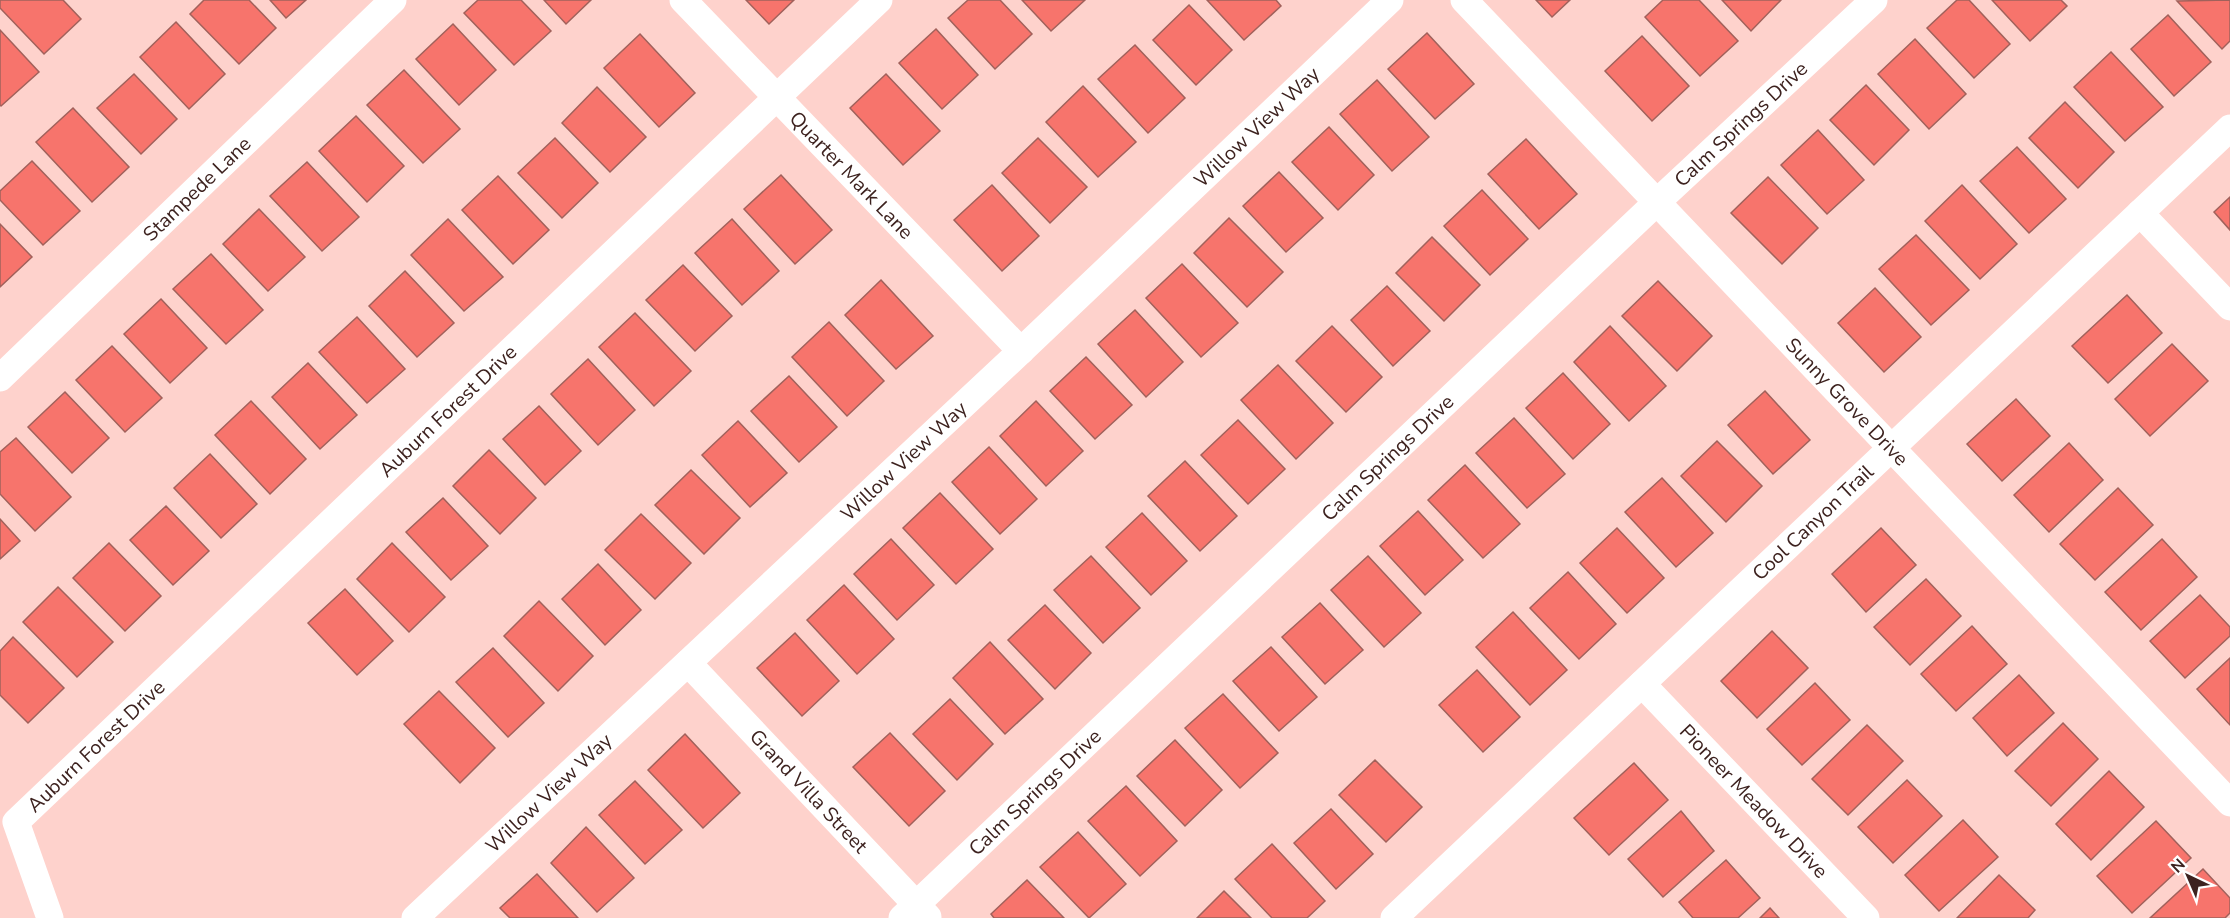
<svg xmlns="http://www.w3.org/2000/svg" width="2230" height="918" font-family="'Nunito Sans',sans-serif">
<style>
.building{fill:#f7746c;stroke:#a1615b;stroke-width:1.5}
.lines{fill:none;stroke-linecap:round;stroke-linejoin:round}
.street{stroke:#fff;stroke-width:27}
.labels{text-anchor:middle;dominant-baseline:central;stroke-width:6;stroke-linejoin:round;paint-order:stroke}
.street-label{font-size:20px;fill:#3d221f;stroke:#fff}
</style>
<rect width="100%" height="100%" fill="#fed2cc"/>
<!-- building -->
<g class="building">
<path d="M0 0H63L81 19 44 54 0 8Z"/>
<path d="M204 0H249L276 28 239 64 190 14Z"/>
<path d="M270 0H306L286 18Z"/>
<path d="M478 0H521L551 31 514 65 464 13Z"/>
<path d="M544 0H591L566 24Z"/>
<path d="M746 0H794L769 24Z"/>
<path d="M968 0H1000L1032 34 995 69 948 18Z"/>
<path d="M1022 0H1085L1051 31Z"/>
<path d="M1207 0H1276L1281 6 1244 40Z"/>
<path d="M1536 0H1570L1552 17Z"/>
<path d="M1663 0H1699L1738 41 1700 76 1645 17Z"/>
<path d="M1722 0H1781L1751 31Z"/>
<path d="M1957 0H1969L2010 44 1974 78 1927 28Z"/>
<path d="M1992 0H2061L2067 6 2030 41Z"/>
<path d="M2230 0V41L2222 49 2177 1Z"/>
<path d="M1189 5 1232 50 1196 85 1153 40Z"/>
<path d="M2168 15 2211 62 2174 96 2131 49Z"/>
<path d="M176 22 225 74 189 109 140 57Z"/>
<path d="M453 24 496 70 459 105 416 59Z"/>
<path d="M936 29 978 75 942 109 899 63Z"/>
<path d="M0 30 39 72 1 106 0 105Z"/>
<path d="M1427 33 1474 84 1435 119 1388 69Z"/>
<path d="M640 34 695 93 659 127 604 68Z"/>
<path d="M1642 36 1689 86 1652 121 1605 71Z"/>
<path d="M1915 39 1966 94 1929 129 1878 74Z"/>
<path d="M1135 45 1185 98 1148 133 1098 79Z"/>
<path d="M2111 52 2163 107 2125 141 2074 87Z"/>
<path d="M404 70 460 129 423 163 367 105Z"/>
<path d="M134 74 177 119 141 154 97 108Z"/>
<path d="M886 74 940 131 903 165 850 108Z"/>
<path d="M1377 80 1429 137 1392 171 1340 114Z"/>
<path d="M1866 85 1909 130 1874 165 1830 120Z"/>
<path d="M1083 86 1136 142 1098 177 1046 122Z"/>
<path d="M597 87 646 137 610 172 562 123Z"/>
<path d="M2065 102 2114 152 2078 188 2029 138Z"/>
<path d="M73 108 129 167 92 202 36 142Z"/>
<path d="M356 116 404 166 367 202 319 151Z"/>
<path d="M1329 127 1374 175 1338 210 1292 162Z"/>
<path d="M1818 130 1864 180 1827 214 1781 165Z"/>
<path d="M555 138 598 183 562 218 518 173Z"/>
<path d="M1038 138 1087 187 1050 223 1002 173Z"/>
<path d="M1526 139 1577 194 1539 229 1488 174Z"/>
<path d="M2017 147 2066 199 2029 233 1980 181Z"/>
<path d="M32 161 80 211 43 245 0 200V191Z"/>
<path d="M307 162 359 217 322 251 270 196Z"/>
<path d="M1279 172 1323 218 1286 252 1243 206Z"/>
<path d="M781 175 832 230 795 264 744 209Z"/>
<path d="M498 176 549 230 513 264 462 210Z"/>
<path d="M1768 177 1818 228 1782 264 1731 213Z"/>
<path d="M992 185 1039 236 1002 271 954 220Z"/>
<path d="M1962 185 2017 244 1980 279 1925 221Z"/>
<path d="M1482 190 1528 239 1490 275 1444 226Z"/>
<path d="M2230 197V230L2214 212Z"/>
<path d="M259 209 305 257 268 291 223 244Z"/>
<path d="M1229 218 1283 272 1247 307 1194 253Z"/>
<path d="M448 219 503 277 464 311 411 255Z"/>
<path d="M732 219 779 271 742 305 695 253Z"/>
<path d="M0 224 32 257 0 287Z"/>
<path d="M1916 235 1969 290 1931 325 1879 269Z"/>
<path d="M1432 237 1480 285 1444 321 1396 273Z"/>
<path d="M211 254 263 310 226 344 173 289Z"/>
<path d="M1182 264 1238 323 1201 357 1146 298Z"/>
<path d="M683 265 732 316 695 351 646 300Z"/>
<path d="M405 271 454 323 417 357 369 306Z"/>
<path d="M881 280 933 336 896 369 845 315Z"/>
<path d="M1658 281 1712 336 1677 371 1622 316Z"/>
<path d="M1387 286 1430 331 1393 366 1351 320Z"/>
<path d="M1875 288 1921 337 1884 372 1838 323Z"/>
<path d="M2127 295 2162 333 2108 383 2072 346Z"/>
<path d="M161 299 207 348 170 383 124 334Z"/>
<path d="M1135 310 1183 362 1146 397 1098 344Z"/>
<path d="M635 313 691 371 654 406 599 347Z"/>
<path d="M357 317 405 369 367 403 319 352Z"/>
<path d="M829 322 884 381 847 416 792 357Z"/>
<path d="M1332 326 1382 377 1346 412 1296 361Z"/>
<path d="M1610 326 1666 386 1629 421 1574 362Z"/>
<path d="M2172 344 2208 381 2150 436 2115 399Z"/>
<path d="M112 346 162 398 125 432 76 380Z"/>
<path d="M1086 357 1132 405 1095 439 1050 391Z"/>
<path d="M588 359 635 410 598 445 551 394Z"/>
<path d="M308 363 357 415 320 449 272 397Z"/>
<path d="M1278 365 1333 423 1296 459 1241 400Z"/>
<path d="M1563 373 1610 424 1573 459 1526 408Z"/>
<path d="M789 376 837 427 799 462 751 411Z"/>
<path d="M1765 391 1810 440 1773 474 1728 425Z"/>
<path d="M65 392 109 438 72 473 28 427Z"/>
<path d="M2016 399 2050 436 2002 481 1967 444Z"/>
<path d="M251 401 306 459 270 494 215 435Z"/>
<path d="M1036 401 1083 451 1046 486 1000 436Z"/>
<path d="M539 406 581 451 545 485 503 439Z"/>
<path d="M1514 418 1565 474 1527 508 1476 453Z"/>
<path d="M1238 420 1285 469 1248 504 1201 455Z"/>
<path d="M738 421 787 473 750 507 702 455Z"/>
<path d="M16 438 71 497 35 531 0 494V452Z"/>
<path d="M1717 441 1762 486 1726 522 1681 476Z"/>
<path d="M2069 443 2103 480 2049 532 2014 495Z"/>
<path d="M989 447 1037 499 1000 534 952 482Z"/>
<path d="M489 450 536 498 500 534 453 486Z"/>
<path d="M210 454 257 504 221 538 174 488Z"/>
<path d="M1185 461 1237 516 1200 551 1148 496Z"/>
<path d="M1465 465 1520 524 1483 558 1428 500Z"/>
<path d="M691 470 740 518 704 554 655 505Z"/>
<path d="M1662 478 1713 533 1676 567 1625 512Z"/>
<path d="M2118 488 2153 525 2095 580 2060 544Z"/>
<path d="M940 493 993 549 956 584 903 528Z"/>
<path d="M443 498 488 546 451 580 406 532Z"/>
<path d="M166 506 209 551 173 585 130 540Z"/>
<path d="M1418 511 1463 560 1425 595 1380 546Z"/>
<path d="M1142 513 1187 561 1151 595 1106 547Z"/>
<path d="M641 514 691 563 655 599 605 550Z"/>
<path d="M0 519 20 541 0 559Z"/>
<path d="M1617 528 1664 578 1627 613 1580 563Z"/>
<path d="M1881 528 1916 565 1866 612 1832 574Z"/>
<path d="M891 539 934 585 897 620 854 574Z"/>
<path d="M2162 539 2197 577 2141 630 2105 592Z"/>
<path d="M109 543 161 596 125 631 73 578Z"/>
<path d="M392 543 445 597 409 632 357 579Z"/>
<path d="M1091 556 1140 608 1103 643 1054 590Z"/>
<path d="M1368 556 1421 613 1384 647 1331 590Z"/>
<path d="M598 564 641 610 605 645 562 599Z"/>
<path d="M1568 572 1616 624 1579 659 1530 608Z"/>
<path d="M1926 579 1961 616 1910 665 1874 627Z"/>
<path d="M844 585 894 639 857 674 807 620Z"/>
<path d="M58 587 113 642 77 677 23 622Z"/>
<path d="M345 589 393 641 357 675 308 623Z"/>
<path d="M2200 595 2230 627V636L2185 678 2150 641Z"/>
<path d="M539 601 593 656 558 691 504 636Z"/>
<path d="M1320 603 1363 650 1325 684 1282 637Z"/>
<path d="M1045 605 1091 653 1055 689 1008 640Z"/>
<path d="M1513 612 1567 670 1530 705 1476 647Z"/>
<path d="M1972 626 2007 664 1956 711 1921 674Z"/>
<path d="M1772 631 1808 668 1757 718 1721 681Z"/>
<path d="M795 633 839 681 802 716 757 668Z"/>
<path d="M13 637 64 688 28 723 0 695V651Z"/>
<path d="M990 642 1043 699 1005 734 953 678Z"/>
<path d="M1271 647 1317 697 1279 731 1233 681Z"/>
<path d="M493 648 544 703 508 737 456 682Z"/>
<path d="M2230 658V725L2197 689Z"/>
<path d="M1477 670 1520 717 1483 752 1439 705Z"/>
<path d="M2019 675 2054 713 2007 756 1973 718Z"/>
<path d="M1815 683 1850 720 1802 765 1767 729Z"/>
<path d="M439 691 495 748 460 783 404 724Z"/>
<path d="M1223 694 1278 753 1240 788 1185 728Z"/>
<path d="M950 699 993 744 957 780 913 734Z"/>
<path d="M2063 723 2098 759 2051 806 2015 771Z"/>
<path d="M1867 725 1903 761 1848 815 1812 779Z"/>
<path d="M890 733 945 791 909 826 853 767Z"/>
<path d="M685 734 740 793 703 828 648 770Z"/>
<path d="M1175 740 1222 790 1185 826 1137 776Z"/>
<path d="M1375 760 1422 807 1386 842 1339 795Z"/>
<path d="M1634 763 1668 800 1609 855 1574 818Z"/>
<path d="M2109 771 2144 807 2091 860 2056 824Z"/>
<path d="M1907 780 1942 816 1893 863 1858 827Z"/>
<path d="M635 781 682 830 645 864 599 815Z"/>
<path d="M1126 786 1177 841 1140 876 1088 821Z"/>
<path d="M1331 809 1373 854 1336 889 1294 843Z"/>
<path d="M1681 811 1714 851 1663 897 1628 859Z"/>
<path d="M1963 820 1998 857 1939 911 1905 875Z"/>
<path d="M2156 821 2191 858 2132 913 2097 876Z"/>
<path d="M586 827 634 878 597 912 551 863Z"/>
<path d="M1078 832 1126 884 1089 918 1040 867Z"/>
<path d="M1272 844 1325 901 1307 918H1272L1235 879Z"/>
<path d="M1726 860 1760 898 1738 918H1693L1679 902Z"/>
<path d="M2203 869 2230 898V913L2225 918H2150Z"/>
<path d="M537 874 578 918H510L500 908Z"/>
<path d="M1999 875 2035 910 2028 918H1957Z"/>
<path d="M1027 880 1064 918H994L991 914Z"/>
<path d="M1224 891 1251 918H1197Z"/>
<path d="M1770 908 1779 918H1760Z"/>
</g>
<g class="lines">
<!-- street -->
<g class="street">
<path id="s1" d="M683 0 1021 351"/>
<path id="s2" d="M1464 0 2230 803"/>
<path d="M2140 213 2230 307"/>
<path id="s3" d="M0 378 393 0"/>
<path id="s4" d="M688 663 928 917"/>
<path id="s5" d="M1642 684 1866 918"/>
<path id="s6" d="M50 918 16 822 879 0"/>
<path id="s7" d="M415 918 1021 351 1390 0"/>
<path id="s8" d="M902 918 1657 202 1874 0"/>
<path id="s9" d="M1394 918 2230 128"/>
</g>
</g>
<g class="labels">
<!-- street labels -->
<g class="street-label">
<text stroke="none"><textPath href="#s8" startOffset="1155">Calm Springs Drive</textPath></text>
<text stroke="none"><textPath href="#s7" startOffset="1155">Willow View Way</textPath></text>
<text stroke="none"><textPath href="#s1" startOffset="243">Quarter Mark Lane</textPath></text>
<text stroke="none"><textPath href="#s3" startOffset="273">Stampede Lane</textPath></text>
<text stroke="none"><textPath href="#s2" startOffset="555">Sunny Grove Drive</textPath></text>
<text stroke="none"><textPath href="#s6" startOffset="698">Auburn Forest Drive</textPath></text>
<text stroke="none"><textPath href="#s8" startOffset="669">Calm Springs Drive</textPath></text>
<text stroke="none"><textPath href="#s7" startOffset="669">Willow View Way</textPath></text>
<text stroke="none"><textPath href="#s9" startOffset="576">Cool Canyon Trail</textPath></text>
<text stroke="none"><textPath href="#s6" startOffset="212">Auburn Forest Drive</textPath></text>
<text stroke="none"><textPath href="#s4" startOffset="176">Grand Villa Street</textPath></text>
<text stroke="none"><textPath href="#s8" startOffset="183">Calm Springs Drive</textPath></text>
<text stroke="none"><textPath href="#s7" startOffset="183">Willow View Way</textPath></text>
<text stroke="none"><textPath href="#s5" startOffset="162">Pioneer Meadow Drive</textPath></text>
</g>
</g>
<!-- north arrow -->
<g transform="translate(2188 876) rotate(316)" stroke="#ffffff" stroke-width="4.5" paint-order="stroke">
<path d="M0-4.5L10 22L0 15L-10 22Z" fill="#3d221f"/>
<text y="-9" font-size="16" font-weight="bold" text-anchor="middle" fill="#3d221f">N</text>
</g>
</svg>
